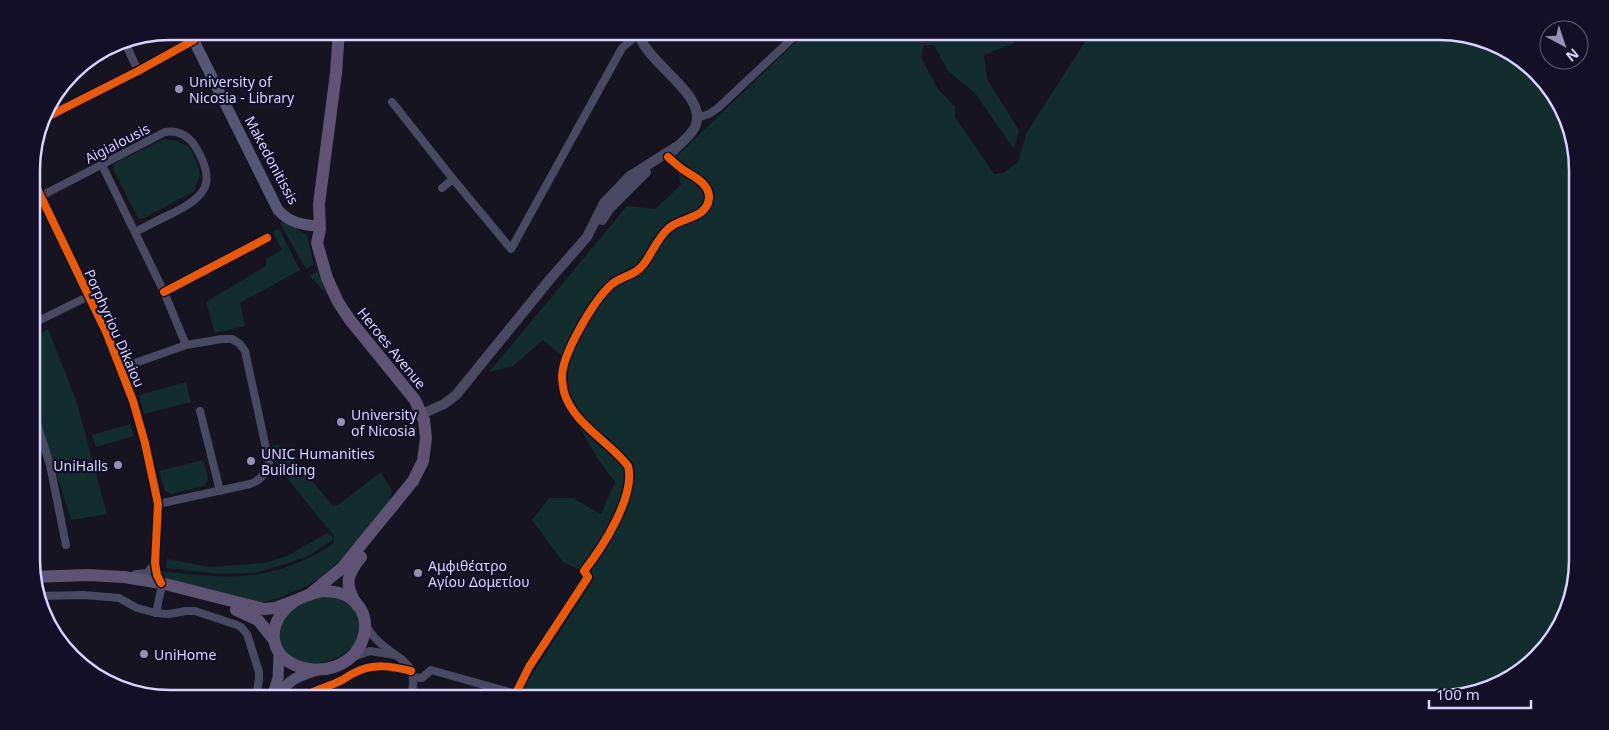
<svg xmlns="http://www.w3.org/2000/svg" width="1609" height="730" font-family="'Noto Sans',sans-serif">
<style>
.green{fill:#132c2d}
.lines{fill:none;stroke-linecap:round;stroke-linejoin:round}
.minor{stroke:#4a4962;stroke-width:8}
.tertiary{stroke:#4a4962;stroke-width:10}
.secondary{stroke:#575674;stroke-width:11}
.primary{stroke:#5e5373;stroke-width:12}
.cycleway-casing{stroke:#130f26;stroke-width:11}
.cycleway{stroke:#e8590c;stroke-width:8}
.poi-dot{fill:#9591b1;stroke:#130f26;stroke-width:2}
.labels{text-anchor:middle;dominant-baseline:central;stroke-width:4.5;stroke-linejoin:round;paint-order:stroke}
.poi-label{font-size:14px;fill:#d9d4ff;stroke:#130f26;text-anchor:start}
.street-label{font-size:14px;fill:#d9d4ff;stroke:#130f26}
.rim{fill:none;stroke:#d9d4ff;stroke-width:2.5}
</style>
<rect width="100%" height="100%" fill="#161421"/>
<!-- green -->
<g class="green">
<path d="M807 31H1011L1014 43 984 55 987 79 1019 130 1014 149 975 93 948 71 934 45H924L921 57 938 89 955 107V117L994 174 1003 173 1018 162 1027 132 1092 31H1439L1492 42 1549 86 1577 152 1578 560 1567 613 1516 675 1448 698 525 699 524 687 595 577 563 562 532 520 549 498H572L601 514 615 482 598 459 576 421 556 379 562 356 543 340 513 366 489 372 627 206 655 209 681 185 675 158Z"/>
<path d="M164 139 177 141 189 147 198 165 200 175 194 191 143 219 138 218 113 169 115 163Z"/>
<path d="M282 221 307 235 314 264 306 269 280 223Z"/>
<path d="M279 229 300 270 240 303 245 326 215 333 206 302 266 266V259L282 250 273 232Z"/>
<path d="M317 271 328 296 310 276Z"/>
<path d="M48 329 76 400 107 514 71 520 32 396V338Z"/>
<path d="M186 382 191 402 144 414 139 395Z"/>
<path d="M130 424 134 436 96 447 92 435Z"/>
<path d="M279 444 283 457 290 455 333 506 338 505 381 472 392 491 390 500 346 555 320 578 305 587 276 599 261 602 167 579 161 571C213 577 256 583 304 560 314 555 325 550 334 543V536L277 466 272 446Z"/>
<path d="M203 460 208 478 205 486 171 494 165 491 159 471Z"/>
<path d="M327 533 332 535 333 540 308 556 286 564 254 573 221 574 166 568 167 559 210 567 264 563 287 556Z"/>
<path d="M320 596C343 598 363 606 358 633 357 640 355 645 349 650 336 661 321 663 305 665 299 661 290 657 285 652 274 640 282 615 294 607 302 602 312 599 320 596Z"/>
</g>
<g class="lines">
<!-- minor -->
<g class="minor">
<path d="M124 40 138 71"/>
<path d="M392 102 453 179 511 249 622 48 638 34"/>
<path d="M697 118 709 114 718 108 800 31"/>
<path d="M43 119 138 71 194 40"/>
<path d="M102 165 164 292 186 345"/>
<path d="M32 178 107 334 133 401 145 443 158 504 155 563 157 575 161 583"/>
<path d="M442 188 453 179"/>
<path d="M41 196 165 132C178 130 188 136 195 146 217 182 207 196 173 213 160 219 147 226 135 232"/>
<path d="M164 292 267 238"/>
<path d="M32 324 89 296"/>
<path d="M121 368 186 345 222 339H232L240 344 245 351 269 462C267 473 261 480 250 484L158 504"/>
<path d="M32 407 50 465 66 545"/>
<path d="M200 411 220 491"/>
<path d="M136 574 147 573 155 563"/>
<path d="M40 596 83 595 119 598 137 608 156 613 169 614 186 611H195L237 625 241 627 247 634 259 672V680L255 699"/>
<path d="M156 613 161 590"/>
<path d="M365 624C369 630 372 636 377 640 398 661 422 661 410 699"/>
<path d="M353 657 370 651 395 655"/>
<path d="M413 677 422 678 431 670 534 699"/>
<path d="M516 693 529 667 588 577 584 571C602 548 636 496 628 466 609 441 573 424 564 392 563 387 562 381 562 377 562 354 594 300 611 285 620 276 635 276 643 265 652 254 657 238 669 228 681 217 707 219 709 198 710 183 692 176 682 169 677 165 672 161 668 157"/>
<path d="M301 699C314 689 326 688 340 681 345 679 349 675 354 673 373 663 391 666 411 671"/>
</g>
<!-- tertiary -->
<g class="tertiary">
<path d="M638 31C644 63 710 95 695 127 690 137 679 144 672 152"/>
<path d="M602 220 609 209 646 172"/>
<path d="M422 414 444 404 456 395 551 278 587 237 604 203 630 176 676 147"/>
</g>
<!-- secondary -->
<g class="secondary">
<path d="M189 31 278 210C290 223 302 225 319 226"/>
<path d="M272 697 278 678 279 655"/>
<path d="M274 699C290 680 294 677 318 670"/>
</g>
<!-- primary -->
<g class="primary">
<path d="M32 577 88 575 124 577 161 583 264 609 275 608 296 600"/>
<path d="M323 591C388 591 373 677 309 669 268 663 262 623 295 601 303 596 314 593 323 591Z"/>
<path d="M309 595 342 568 413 481 423 461 426 438 424 420 415 400 350 320 338 302 327 278 317 243 320 229 319 204 336 73 339 31"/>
<path d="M357 605C344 584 346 576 361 557"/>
<path d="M236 610 258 620 274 640"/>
</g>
<!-- cycleway casing -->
<g class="cycleway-casing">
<g id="cycleway">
<path d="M43 119 138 71 194 40"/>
<path d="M32 178 107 334 133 401 145 443 158 504 155 563 157 575 161 583"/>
<path d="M164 292 267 238"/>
<path d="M516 693 529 667 588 577 584 571C602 548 636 496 628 466 609 441 573 424 564 392 563 387 562 381 562 377 562 354 594 300 611 285 620 276 635 276 643 265 652 254 657 238 669 228 681 217 707 219 709 198 710 183 692 176 682 169 677 165 672 161 668 157"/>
<path d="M301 699C314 689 326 688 340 681 345 679 349 675 354 673 373 663 391 666 411 671"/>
</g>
</g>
<!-- cycleway -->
<use href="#cycleway" class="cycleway"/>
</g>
<!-- markers -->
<g class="poi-dot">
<circle cx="179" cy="89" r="5"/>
<circle cx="341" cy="422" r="5"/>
<circle cx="251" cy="461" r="5"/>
<circle cx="118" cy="465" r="5"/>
<circle cx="418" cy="573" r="5"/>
<circle cx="144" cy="654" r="5"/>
</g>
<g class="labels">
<!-- poi labels -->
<g class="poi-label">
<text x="189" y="81">University of<tspan x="189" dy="16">Nicosia - Library</tspan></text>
<text x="351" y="414">University<tspan x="351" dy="16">of Nicosia</tspan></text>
<text x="261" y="453">UNIC Humanities<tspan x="261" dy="16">Building</tspan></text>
<text x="108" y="465" text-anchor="end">UniHalls</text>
<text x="428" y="565">Αμφιθέατρο<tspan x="428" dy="16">Αγίου Δομετίου</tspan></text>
<text x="154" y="654">UniHome</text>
</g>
<!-- street labels -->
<g class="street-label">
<text transform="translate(117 143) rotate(-27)">Aigialousis</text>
<text transform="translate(272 160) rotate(62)">Makedonitissis</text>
<text transform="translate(115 328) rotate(66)">Porphyriou Dikaiou</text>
<text transform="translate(392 348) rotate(51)">Heroes Avenue</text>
</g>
</g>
<!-- crop -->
<path d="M0 0H1609V730H0ZM170 40H1439A130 130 0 0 1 1569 170V560A130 130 0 0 1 1439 690H170A130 130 0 0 1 40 560V170A130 130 0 0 1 170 40Z" fill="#130f26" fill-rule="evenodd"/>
<path class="rim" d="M170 40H1439A130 130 0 0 1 1569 170V560A130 130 0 0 1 1439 690H170A130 130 0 0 1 40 560V170A130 130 0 0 1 170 40Z"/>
<!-- north arrow -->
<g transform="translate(1564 45) rotate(140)"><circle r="24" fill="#130f26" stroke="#625e7d"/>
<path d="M0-4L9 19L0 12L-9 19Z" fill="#9591b1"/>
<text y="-8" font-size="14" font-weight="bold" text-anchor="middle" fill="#d9d4ff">N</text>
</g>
<!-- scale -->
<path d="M1429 700v8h102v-8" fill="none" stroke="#d9d4ff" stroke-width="2.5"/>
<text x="1436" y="700" font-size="15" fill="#d9d4ff" stroke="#130f26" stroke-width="4" paint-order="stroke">100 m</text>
</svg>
